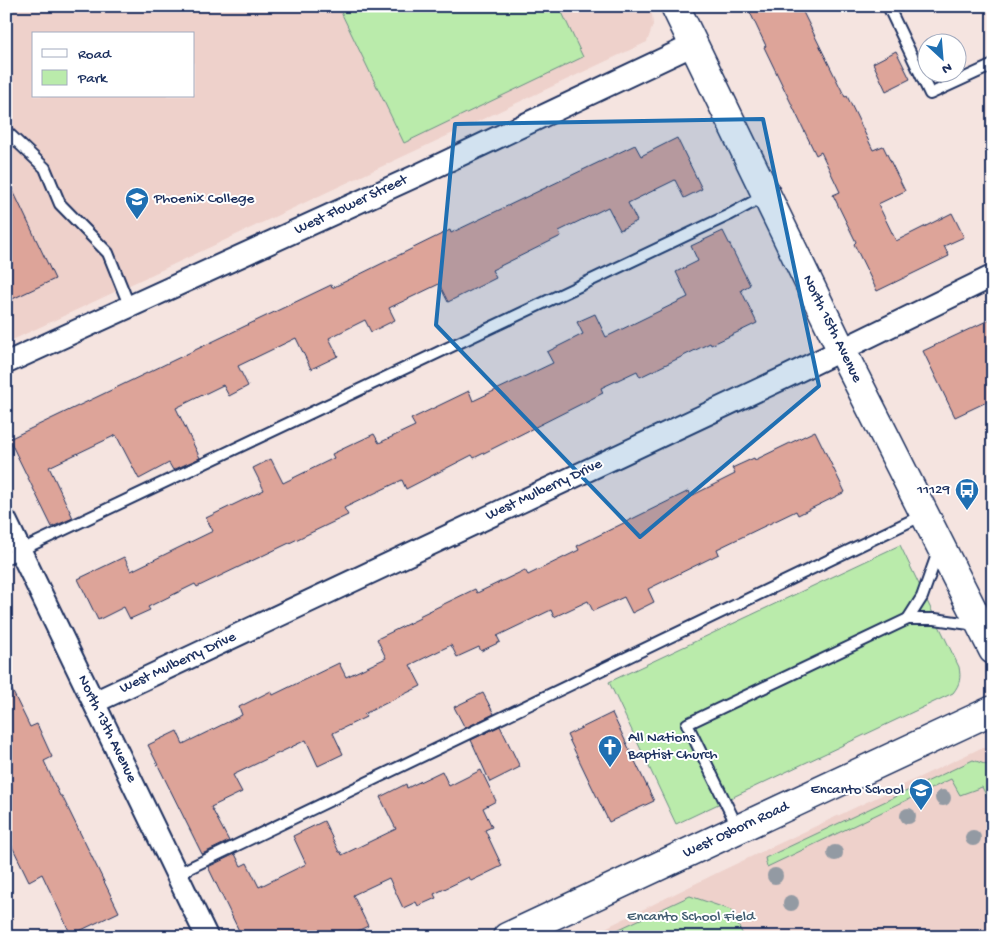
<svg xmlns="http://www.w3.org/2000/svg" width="999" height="943" font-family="'Gochi Hand',sans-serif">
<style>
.built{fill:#eed1cb;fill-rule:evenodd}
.green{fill:#baebab;stroke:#6a8d84}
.building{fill:#dda499;stroke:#1b2f5e}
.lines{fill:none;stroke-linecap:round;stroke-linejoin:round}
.lane-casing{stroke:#1b2f5e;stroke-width:14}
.street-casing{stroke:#1b2f5e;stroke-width:25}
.secondary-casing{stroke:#1b2f5e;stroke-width:31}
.lane{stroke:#fff;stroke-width:10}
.street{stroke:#fff;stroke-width:21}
.secondary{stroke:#fff;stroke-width:28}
.tree{fill:#939aa3}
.marked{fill:#1f6fb2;fill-opacity:0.2;stroke:#1f6fb2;stroke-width:4;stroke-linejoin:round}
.labels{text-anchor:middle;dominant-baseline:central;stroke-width:4;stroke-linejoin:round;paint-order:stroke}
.poi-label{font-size:15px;fill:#1b2f5e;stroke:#fff;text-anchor:start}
.street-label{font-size:15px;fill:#1b2f5e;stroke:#fff}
.park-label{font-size:15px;fill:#435e71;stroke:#fff}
</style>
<rect width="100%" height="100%" fill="#f5e4e0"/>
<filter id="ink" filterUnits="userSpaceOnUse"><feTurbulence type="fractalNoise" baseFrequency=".02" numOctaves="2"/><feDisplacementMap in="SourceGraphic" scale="10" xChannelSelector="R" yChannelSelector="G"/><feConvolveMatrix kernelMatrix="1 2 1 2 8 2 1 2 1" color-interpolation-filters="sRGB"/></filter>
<g filter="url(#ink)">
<!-- built -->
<g class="built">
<path d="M6 6H648L652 14 653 25 647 42 6 343ZM34 34H194V96H34Z"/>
<path d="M981 748H993V937H587L721 871Z"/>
</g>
<!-- green -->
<g class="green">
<path d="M338 6H559L583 57 404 143Z"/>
<path d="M900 545 959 667C961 678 960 684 953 693L676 824 609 682Z"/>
<path d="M973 760 993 767V809L982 787 960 795 951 779 767 867 765 858Z"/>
<path d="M690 896 731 910 744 937H602Z"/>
</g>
<!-- building -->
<g class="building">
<path d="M747 6H800L845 97 847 96 873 150 883 146 905 191 878 204 896 241 952 213 964 237 944 246 949 256 877 291 854 244 856 242 833 195 840 192 821 152 816 155 764 47 766 46Z"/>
<path d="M896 51 910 79 886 91 873 63Z"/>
<path d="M677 138 702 189 684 198 675 180 628 203 637 221 620 230 608 207 559 231 561 236 492 270 496 278 448 302 439 284 389 308 395 320 371 332 365 320 329 338 338 356 311 369 296 338 238 366 248 386 229 396 223 385 176 408 200 458 173 470 169 463 139 479 116 435 49 467 73 518 52 527 9 439 331 285 332 288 450 230 451 233 635 145 641 156Z"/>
<path d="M6 176 55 279 6 302Z"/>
<path d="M723 231 750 285 741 290 757 323 711 345 710 343 640 377 637 371 601 388 603 393 474 458 472 455 406 489 402 480 344 508 348 515 197 587 195 584 148 607 150 610 130 619 124 607 98 620 78 579 124 557 131 571 213 531 206 518 264 490 253 468 271 459 283 483 334 458 332 454 374 434 379 443 415 426 411 419 469 391 473 401 553 363 547 352 583 334 577 322 595 314 606 337 688 297 676 272 698 261 691 246Z"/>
<path d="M993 318V399L955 417 923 351Z"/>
<path d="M815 431 845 492 798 515 796 511 717 549 719 554 648 589 654 602 632 613 624 597 593 611 588 601 554 617 551 610 497 636 500 642 481 651 479 647 457 657 451 645 410 665 421 686 364 714 366 717 333 733 343 754 318 766 306 740 233 775 242 792 211 807 229 841 202 854 148 745 177 731 183 744 242 715 239 707 271 691 273 695 339 663 346 677 386 658 377 639 420 618 419 616 475 589 477 593 525 570 528 575 579 550 577 546 689 491 691 496 735 474 732 468 754 458 755 460Z"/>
<path d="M6 678 30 727 37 724 52 757 44 761 60 796H62L119 912 71 935 42 874 29 881 6 834Z"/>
<path d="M483 693 494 714 465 728 454 707Z"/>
<path d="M612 713 654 801 609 822 567 735Z"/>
<path d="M500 726 520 767 490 782 471 740Z"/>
<path d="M481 770 496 801 483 808 492 827 485 830 502 866 471 881 469 877 434 894 436 898 418 906 416 902 403 908 389 878 353 895 368 926 345 937H242L208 867 235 854 241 866 247 863 259 887 306 864 293 836 324 821 339 852H341L342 855 396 829 380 797 406 784 407 788 442 771 449 786Z"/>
</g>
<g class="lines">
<!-- lane casing -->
<g class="lane-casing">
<g id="lane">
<path d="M888 6 930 94 993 65"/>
<path d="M6 131 45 168 60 204 108 253 129 305"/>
<path d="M6 559 21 550 729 215 766 195"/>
<path d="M908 619 922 597 938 552"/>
<path d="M738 828 687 724 908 619H935L976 625"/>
<path d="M177 874 923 515"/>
</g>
</g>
<!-- street casing -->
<g class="street-casing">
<g id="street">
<path d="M6 363 418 175 693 45"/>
<path d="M6 521 207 937"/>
<path d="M95 702 788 376 993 276"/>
</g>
</g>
<!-- secondary casing -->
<g class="secondary-casing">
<g id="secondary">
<path d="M675 6 841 349 993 650"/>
<path d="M507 937 993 710"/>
</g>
</g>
<!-- lane -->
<use href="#lane" class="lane"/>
<!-- street -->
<use href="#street" class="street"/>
<!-- secondary -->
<use href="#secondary" class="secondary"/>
</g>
<!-- trees -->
<g class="tree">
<circle cx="943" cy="798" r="8"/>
<circle cx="908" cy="816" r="8"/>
<circle cx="973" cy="838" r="8"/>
<circle cx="835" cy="853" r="8"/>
<circle cx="775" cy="876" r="8"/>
<circle cx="791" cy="903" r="8"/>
</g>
</g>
<!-- marked area -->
<path class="marked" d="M763 119 819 386 640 537 436 325 455 124Z"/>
<!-- icons -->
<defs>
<g id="university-pin" transform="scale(1.25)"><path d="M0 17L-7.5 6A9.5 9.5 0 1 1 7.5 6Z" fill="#1f6fb2" stroke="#fff"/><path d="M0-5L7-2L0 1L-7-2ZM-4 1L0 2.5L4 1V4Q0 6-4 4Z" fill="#fff"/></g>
<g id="bus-pin" transform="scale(1.25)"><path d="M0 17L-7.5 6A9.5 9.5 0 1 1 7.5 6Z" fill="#1f6fb2" stroke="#fff"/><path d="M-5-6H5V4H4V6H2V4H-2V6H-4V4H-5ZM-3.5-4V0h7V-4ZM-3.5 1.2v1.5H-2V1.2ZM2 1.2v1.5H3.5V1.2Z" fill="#fff"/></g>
<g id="church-pin" transform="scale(1.25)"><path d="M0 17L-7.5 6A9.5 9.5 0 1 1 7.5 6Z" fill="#1f6fb2" stroke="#fff"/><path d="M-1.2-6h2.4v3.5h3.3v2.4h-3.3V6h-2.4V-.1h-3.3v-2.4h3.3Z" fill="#fff"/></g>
<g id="school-pin" transform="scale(1.25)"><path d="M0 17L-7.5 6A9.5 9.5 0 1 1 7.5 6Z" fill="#1f6fb2" stroke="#fff"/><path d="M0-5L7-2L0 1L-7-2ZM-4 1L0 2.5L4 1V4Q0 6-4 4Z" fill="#fff"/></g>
</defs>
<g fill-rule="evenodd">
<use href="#university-pin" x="137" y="199"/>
<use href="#bus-pin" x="967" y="490"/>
<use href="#church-pin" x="610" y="747"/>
<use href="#school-pin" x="921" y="790"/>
</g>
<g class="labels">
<!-- poi labels -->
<g class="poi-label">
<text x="154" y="199">Phoenix College</text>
<text x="950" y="490" text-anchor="end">11129</text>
<text x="628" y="738">All Nations<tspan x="628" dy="17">Baptist Church</tspan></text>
<text x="904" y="790" text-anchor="end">Encanto School</text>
</g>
<!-- street labels -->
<g class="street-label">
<text transform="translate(351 205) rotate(-25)">West Flower Street</text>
<text transform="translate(832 329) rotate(64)">North 15th Avenue</text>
<text transform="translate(544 490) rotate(-25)">West Mulberry Drive</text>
<text transform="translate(178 663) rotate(-25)">West Mulberry Drive</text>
<text transform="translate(107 729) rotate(64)">North 13th Avenue</text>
<text transform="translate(736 830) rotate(-25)">West Osborn Road</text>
</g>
<!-- park labels -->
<g class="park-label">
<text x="691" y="917">Encanto School Field</text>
</g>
</g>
<!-- margin -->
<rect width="999" height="943" fill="none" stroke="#fff" stroke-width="25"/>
<rect x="12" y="12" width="974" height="918" fill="none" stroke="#1b2f5e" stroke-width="2" filter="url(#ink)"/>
<!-- legend -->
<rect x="32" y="32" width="162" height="65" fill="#ffffff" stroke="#a4acbf"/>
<rect x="42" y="49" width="25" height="8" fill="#ffffff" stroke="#a4acbf"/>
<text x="78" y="58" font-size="15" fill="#1b2f5e">Road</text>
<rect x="42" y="70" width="25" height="15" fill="#baebab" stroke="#a4acbf"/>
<text x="78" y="82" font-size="15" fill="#1b2f5e">Park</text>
<!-- north arrow -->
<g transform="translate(942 58) rotate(154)"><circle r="24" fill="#ffffff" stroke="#a4acbf"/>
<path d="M0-4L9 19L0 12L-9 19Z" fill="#1f6fb2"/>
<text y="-8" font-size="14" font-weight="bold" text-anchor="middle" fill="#1b2f5e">N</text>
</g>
</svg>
